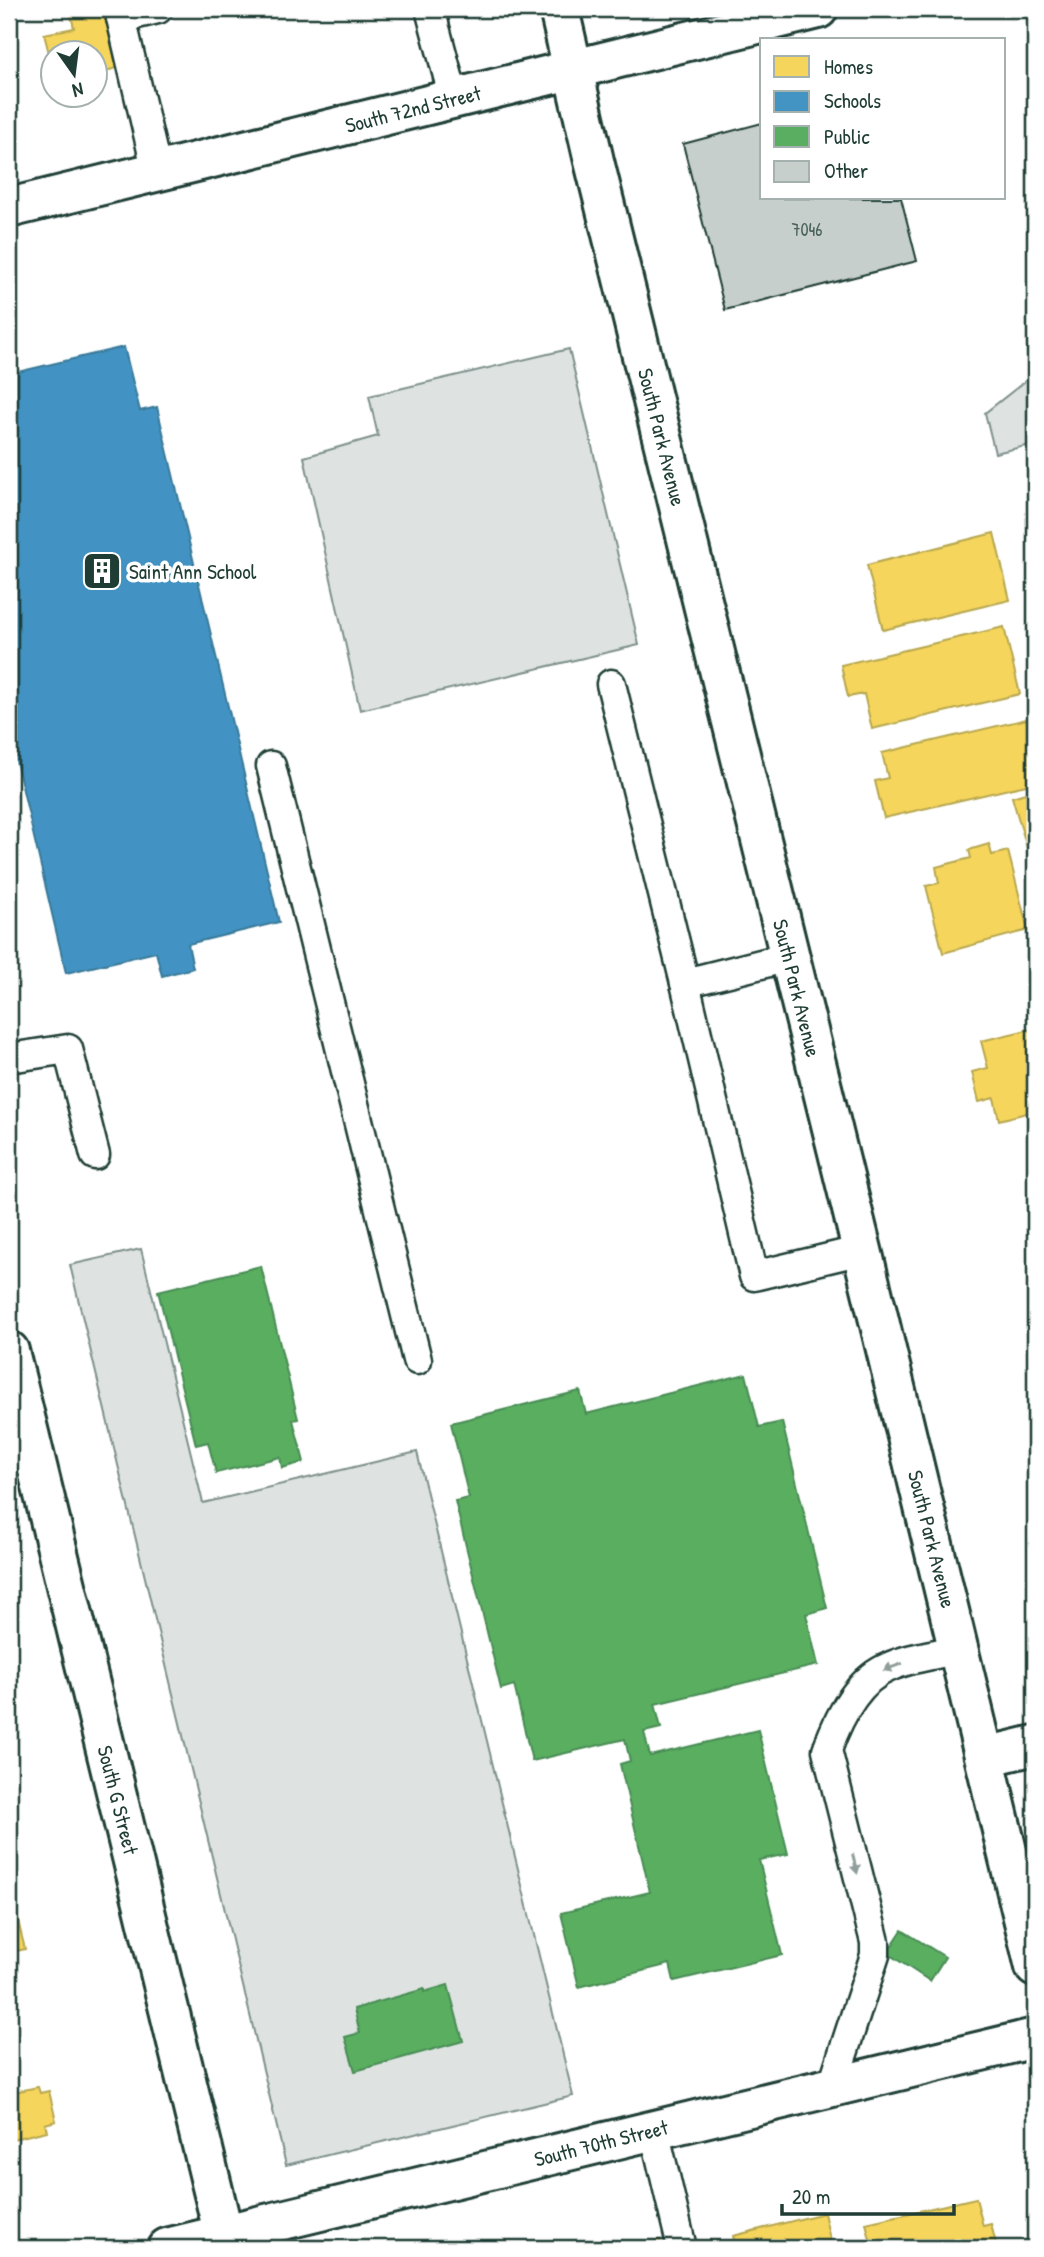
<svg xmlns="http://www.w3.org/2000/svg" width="1044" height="2257" font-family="'Patrick Hand',sans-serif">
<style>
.green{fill:#dee3e2;stroke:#7e908b;stroke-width:2}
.homes{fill:#f6d55c;stroke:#b6a750;stroke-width:2}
.schools{fill:#4393c3;stroke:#387998;stroke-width:2}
.public{fill:#5aae61;stroke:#488c54;stroke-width:2}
.building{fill:#c7cfcc;stroke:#1f3d34;stroke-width:2}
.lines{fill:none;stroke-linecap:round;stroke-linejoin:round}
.lane-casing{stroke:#1f3d34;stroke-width:33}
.street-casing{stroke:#1f3d34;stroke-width:44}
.primary-casing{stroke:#1f3d34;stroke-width:44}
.lane{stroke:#fff;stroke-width:28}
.street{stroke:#fff;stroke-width:38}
.primary{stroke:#fff;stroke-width:38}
.oneway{fill:#8f9e9a}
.labels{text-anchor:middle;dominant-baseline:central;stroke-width:7;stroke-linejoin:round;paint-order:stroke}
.number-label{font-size:18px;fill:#49625a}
.street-label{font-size:21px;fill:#1f3d34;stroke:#fff}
.poi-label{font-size:21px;fill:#1f3d34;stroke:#fff;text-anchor:start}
</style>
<rect width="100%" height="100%" fill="#fff"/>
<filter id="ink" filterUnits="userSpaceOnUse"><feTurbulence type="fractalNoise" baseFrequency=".0143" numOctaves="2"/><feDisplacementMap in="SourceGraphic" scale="14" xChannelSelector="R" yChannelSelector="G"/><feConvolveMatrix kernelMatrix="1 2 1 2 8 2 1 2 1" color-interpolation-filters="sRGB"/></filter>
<g filter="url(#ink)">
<!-- green -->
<g class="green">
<path d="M569 349 639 645 360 710 304 457 378 436 369 396Z"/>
<path d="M1035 350V444L995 453 985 413 1028 379Z"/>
<path d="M141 1249 203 1503 417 1452 573 2096 286 2165 70 1265Z"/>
</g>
<!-- homes -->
<g class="homes">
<path d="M98 9H104L117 68 94 74V52H52V65L44 34 74 28 71 15Z"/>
<path d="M994 533 1010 600 883 630 867 565Z"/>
<path d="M1004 627 1020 694 872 729 864 694 848 697 841 665Z"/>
<path d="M1027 719 1035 754V783L884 818 875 781 888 778 882 753Z"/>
<path d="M1035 790V857L1030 858 1012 797Z"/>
<path d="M989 844 992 855 1008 851 1028 930 943 953 926 886 939 883 936 867 971 858 969 850Z"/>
<path d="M1035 1028V1111L999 1120 994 1098 979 1102 972 1072 988 1068 981 1041Z"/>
<path d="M9 1885 25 1949 9 1953Z"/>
<path d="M38 2087 40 2093 49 2091 56 2121 45 2124 47 2131 9 2140V2093Z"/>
<path d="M976 2198 983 2226 991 2224 997 2248H872L866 2223Z"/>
<path d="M824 2213 832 2248H736L733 2236Z"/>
<path d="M660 2240 662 2248H629Z"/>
</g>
<!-- schools -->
<path class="schools" d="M124 347 140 411 157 407 279 922 188 944 193 968 162 976 156 952 66 973 9 731V374Z"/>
<!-- public -->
<g class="public">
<path d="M261 1266 298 1419 293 1420 304 1462 282 1468 280 1457 216 1473 208 1442 196 1445 158 1291Z"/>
<path d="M746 1374 759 1427 782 1422 827 1608 806 1614 818 1665 655 1704 661 1728 644 1732 650 1756 758 1730 788 1854 759 1860 782 1955 674 1981 670 1964 579 1987 561 1913 650 1892 620 1764 630 1761 625 1739 532 1761 514 1685 501 1689 455 1501 469 1498 451 1423 580 1391 586 1414Z"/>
<path d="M902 1930 945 1957 930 1981 887 1953Z"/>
<path d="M448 1985 463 2041 355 2071 345 2037 360 2033 354 2009 424 1989V1992Z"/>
</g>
<!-- building -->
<path class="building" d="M762 123V198H901L917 261 725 310 683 144Z"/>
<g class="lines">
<!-- lane casing -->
<g class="lane-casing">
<g id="lane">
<path d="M119 9 157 172"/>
<path d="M430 9 454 99"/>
<path d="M121 18 158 9"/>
<path d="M611 684 685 983 754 1276 862 1250"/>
<path d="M271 766 417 1360"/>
<path d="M685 983 789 957"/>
<path d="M9 1058 68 1049 95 1155"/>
<path d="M832 2087 875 1955V1942L827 1750C838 1719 857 1680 889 1667 910 1657 936 1655 959 1649"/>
<path d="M654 2130 682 2248"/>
</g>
</g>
<!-- street casing -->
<g class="street-casing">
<g id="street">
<path d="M559 9 594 161 862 1250 1035 1967"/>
<path d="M9 1351 227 2248"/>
<path d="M985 1757 1035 1745"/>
<path d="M167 2248 1035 2038"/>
</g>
</g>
<!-- primary casing -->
<g class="primary-casing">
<path id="primary" d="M9 208 818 9"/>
</g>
<!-- lane -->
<use href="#lane" class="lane"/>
<!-- street -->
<use href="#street" class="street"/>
<!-- primary -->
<use href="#primary" class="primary"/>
</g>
<!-- one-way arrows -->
<defs><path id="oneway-solid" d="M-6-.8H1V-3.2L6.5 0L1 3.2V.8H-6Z" transform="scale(1.75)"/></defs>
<g class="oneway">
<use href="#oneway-solid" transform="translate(893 1667) rotate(160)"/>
<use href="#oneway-solid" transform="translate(855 1864) rotate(76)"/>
</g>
</g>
<!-- icons -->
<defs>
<g id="building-square" transform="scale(2.0125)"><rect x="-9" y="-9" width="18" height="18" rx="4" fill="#1f3d34" stroke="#fff"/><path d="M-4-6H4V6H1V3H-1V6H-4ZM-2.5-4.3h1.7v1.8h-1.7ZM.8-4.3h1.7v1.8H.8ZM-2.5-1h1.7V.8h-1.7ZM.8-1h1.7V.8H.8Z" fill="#fff"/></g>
</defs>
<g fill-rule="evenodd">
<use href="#building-square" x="102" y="571"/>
</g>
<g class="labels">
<!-- number labels -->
<g class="number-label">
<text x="807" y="229">7046</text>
</g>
<!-- street labels -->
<g class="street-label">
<text transform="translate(413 109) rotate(-14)">South 72nd Street</text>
<text transform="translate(662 437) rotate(76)">South Park Avenue</text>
<text transform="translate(797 988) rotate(76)">South Park Avenue</text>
<text transform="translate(932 1539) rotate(76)">South Park Avenue</text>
<text transform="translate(118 1800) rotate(76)">South G Street</text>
<text transform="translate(601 2143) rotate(-14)">South 70th Street</text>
</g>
<!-- poi labels -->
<g class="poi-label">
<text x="129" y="571">Saint Ann School</text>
</g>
</g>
<!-- margin -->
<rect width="1044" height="2257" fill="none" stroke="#fff" stroke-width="35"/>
<rect x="18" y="18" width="1009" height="2222" fill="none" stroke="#1f3d34" stroke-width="2.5" filter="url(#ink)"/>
<!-- legend -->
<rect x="760" y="38" width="245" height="161" fill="#ffffff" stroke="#a5b1ae" stroke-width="2"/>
<rect x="774" y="56" width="35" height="21" fill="#f6d55c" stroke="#a5b1ae" stroke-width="2"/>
<text x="824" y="74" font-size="21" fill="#1f3d34">Homes</text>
<rect x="774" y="91" width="35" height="21" fill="#4393c3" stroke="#a5b1ae" stroke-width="2"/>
<text x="824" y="108" font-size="21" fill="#1f3d34">Schools</text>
<rect x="774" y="126" width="35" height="21" fill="#5aae61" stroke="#a5b1ae" stroke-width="2"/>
<text x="824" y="144" font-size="21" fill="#1f3d34">Public</text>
<rect x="774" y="161" width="35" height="21" fill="#c7cfcc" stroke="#a5b1ae" stroke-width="2"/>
<text x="824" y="178" font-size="21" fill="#1f3d34">Other</text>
<!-- north arrow -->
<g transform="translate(74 74) rotate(166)"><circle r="33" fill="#ffffff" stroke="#a5b1ae" stroke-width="2"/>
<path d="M0-5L12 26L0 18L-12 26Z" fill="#1f3d34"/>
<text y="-10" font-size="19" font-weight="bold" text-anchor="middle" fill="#1f3d34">N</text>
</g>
<!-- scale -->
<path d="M782 2204v10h172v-10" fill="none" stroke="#1f3d34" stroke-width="3.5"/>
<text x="792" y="2204" font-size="21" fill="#1f3d34" stroke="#ffffff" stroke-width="5" paint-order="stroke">20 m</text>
</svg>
